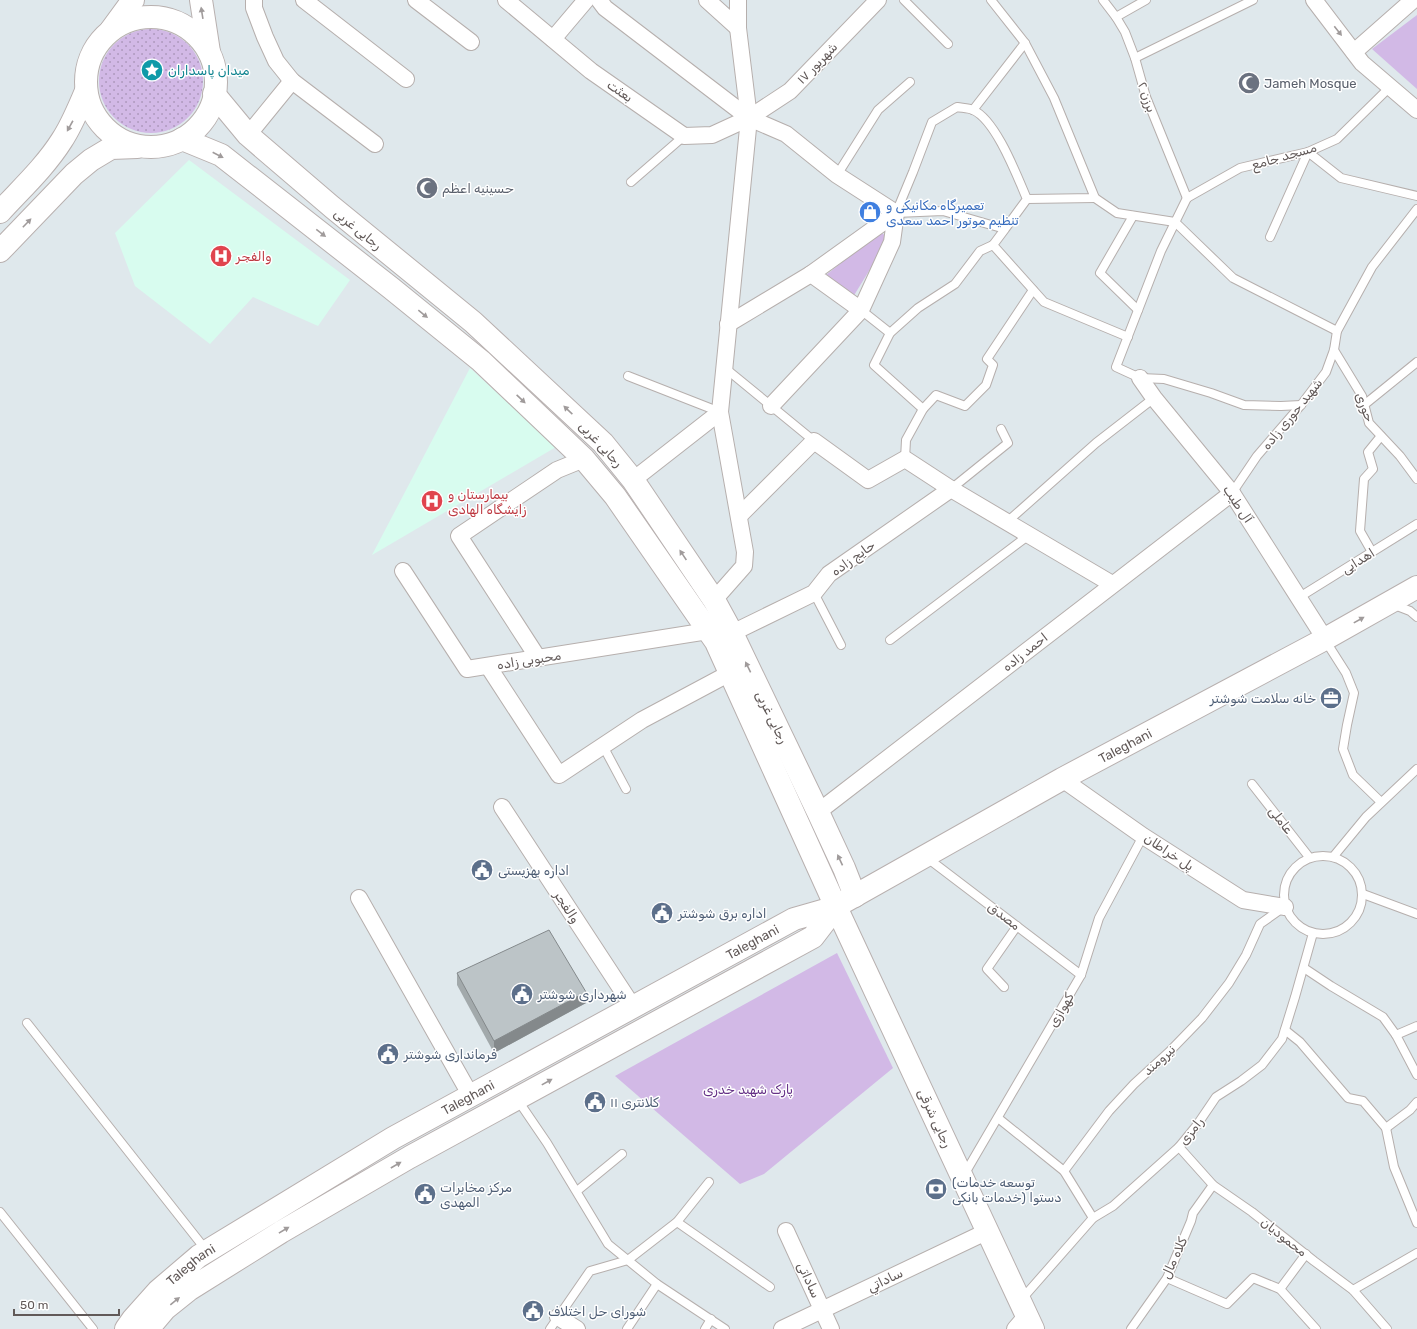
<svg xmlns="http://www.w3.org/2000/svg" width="1417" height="1329" font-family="Rubik,Vazirmatn,sans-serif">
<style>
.medical{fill:#d8fcef}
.grass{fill:url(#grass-dots)}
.green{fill:#d2b9e6}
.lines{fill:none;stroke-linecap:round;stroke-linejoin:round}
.lane-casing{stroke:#b6afad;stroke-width:10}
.street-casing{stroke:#b6afad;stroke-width:18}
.secondary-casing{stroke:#b8b0af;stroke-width:24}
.lane{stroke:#fff;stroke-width:8}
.street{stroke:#fff;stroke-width:16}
.secondary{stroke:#fff;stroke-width:22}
.wall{fill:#a2a9ab}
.shaded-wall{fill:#84898b}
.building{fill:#bcc4c7;stroke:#84898b}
.oneway{fill:#a09b9b}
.labels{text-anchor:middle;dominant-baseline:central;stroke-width:3;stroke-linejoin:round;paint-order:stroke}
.street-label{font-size:13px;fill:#615958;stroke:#fff}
.culture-label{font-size:13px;fill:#0d838f;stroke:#fff;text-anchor:start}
.worship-label{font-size:13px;fill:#5b616d;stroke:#fff;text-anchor:start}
.shop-label{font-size:13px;fill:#366cbe;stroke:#fff;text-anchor:start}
.health-label{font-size:13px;fill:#be3a42;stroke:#fff;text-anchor:start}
.service-label{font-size:13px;fill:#4e5e75;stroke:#fff;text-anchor:start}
.park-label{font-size:13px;fill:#653187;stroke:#fff}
</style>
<defs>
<pattern id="grass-dots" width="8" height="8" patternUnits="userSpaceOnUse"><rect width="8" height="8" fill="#d2b9e6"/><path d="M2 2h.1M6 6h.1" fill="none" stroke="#ae99bd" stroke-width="1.8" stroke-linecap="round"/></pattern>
</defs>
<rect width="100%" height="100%" fill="#dfe8ec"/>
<!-- medical -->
<g class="medical">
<path d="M189 160 350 280 318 326 253 297 210 344 135 286 115 233Z"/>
<path d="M470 368 556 447 372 555Z"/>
</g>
<!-- grass -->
<circle class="grass" cx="151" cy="81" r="52"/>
<!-- green -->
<g class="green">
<path d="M1417 15V89L1372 49Z"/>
<path d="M880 232 886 236 883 248 853 297 826 275Z"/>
<path d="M837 953 893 1068 764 1174 740 1184 615 1076Z"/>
</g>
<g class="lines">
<!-- lane casing -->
<g class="lane-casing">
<g id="lane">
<path d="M904 0 948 44"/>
<path d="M991 0 1025 43 1054 98 1095 198 1027 199"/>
<path d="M1103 0 1116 17 1125 32 1135 58 1146 97 1187 198"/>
<path d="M1116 17 1146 0"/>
<path d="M1135 58 1253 0"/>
<path d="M973 110 1025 43"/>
<path d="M837 175 878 110 910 82"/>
<path d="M631 182 684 136"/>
<path d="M1095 198 1117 213 1175 222 1233 278 1337 331"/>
<path d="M1187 198 1161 251 1116 367 1140 378 1164 379 1211 393 1244 405 1281 406 1301 405"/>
<path d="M1187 198 1240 168 1308 152 1337 139 1390 87"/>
<path d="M1133 216 1100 273 1138 310"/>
<path d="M1005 229 1027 199C1017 176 996 120 973 110 968 108 962 108 957 107L932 122 913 172 896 213 943 211 1005 229 993 245 1044 302 1128 337"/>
<path d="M1270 237 1308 152 1341 178 1417 196"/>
<path d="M993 245 980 251 955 284 918 308 890 333 874 365 923 409 936 395 965 406 986 385 993 365 987 359 1033 290"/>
<path d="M861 310 890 333"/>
<path d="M1334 350 1362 396 1369 423 1400 456 1417 479"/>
<path d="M725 368 814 441"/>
<path d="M628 376 720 412"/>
<path d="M1364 405 1417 362"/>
<path d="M905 459 906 440 923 409"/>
<path d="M951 489 1008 443 1001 429"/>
<path d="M1232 493 1257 456 1301 405 1326 372 1334 350 1337 331 1372 267 1417 209"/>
<path d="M1007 522 1096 443 1154 398"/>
<path d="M1372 552 1360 531 1364 479 1373 469 1368 452 1381 436"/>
<path d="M814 593 841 645"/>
<path d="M1298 598 1417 524"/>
<path d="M1392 604 1410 611 1417 617"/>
<path d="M890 640 1029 535"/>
<path d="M1325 640 1346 673 1354 693 1347 725 1343 749 1353 775 1381 802"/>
<path d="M603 746 626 789"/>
<path d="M1252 784 1309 857"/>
<circle cx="1323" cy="895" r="39"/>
<path d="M926 857 1081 975"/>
<path d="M1333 857 1366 817 1417 769"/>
<path d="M1363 894 1417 914"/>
<path d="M1304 968 1331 986 1383 1017 1396 1035 1417 1026"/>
<path d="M1004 987 987 969 1017 926"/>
<path d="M27 1023 206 1250"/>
<path d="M1285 1030 1300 1042 1348 1098 1363 1101 1386 1128 1394 1167 1417 1223"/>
<path d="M1396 1035 1417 1075"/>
<path d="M517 1099 547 1143 608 1244 657 1284 627 1329"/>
<path d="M998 1118 1064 1171 1093 1218"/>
<path d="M1386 1128 1410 1110 1417 1102"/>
<path d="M1179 1147 1213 1185 1252 1212 1314 1261 1353 1290 1387 1329"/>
<path d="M1064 1171 1109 1111 1134 1084 1169 1052 1202 1018 1229 983 1246 955 1260 924 1284 907"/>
<path d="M964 1175 1081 975 1099 918 1143 836"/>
<path d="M577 1191 622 1154"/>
<path d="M0 1212 93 1329"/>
<path d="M677 1222 770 1287"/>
<path d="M1167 1278 1227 1304 1253 1278 1280 1289 1316 1329"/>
<path d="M657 1284 725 1329"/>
<path d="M1280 1289 1306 1254"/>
<path d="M1353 1290 1417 1253"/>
<path d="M1021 1300 1093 1218 1113 1206 1179 1147 1197 1125 1216 1097 1241 1081 1262 1065 1282 1039 1295 997 1313 933"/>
<path d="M550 1329 590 1271 628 1260 677 1222 709 1182"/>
<path d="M705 1329 711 1319"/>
<path d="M1131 1329 1167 1278 1191 1221 1193 1213 1213 1185"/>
</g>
</g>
<!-- street casing -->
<g class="street-casing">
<g id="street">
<path d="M254 0V8L265 37 276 61 292 81 375 144"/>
<path d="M304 0 406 79"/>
<path d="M416 0 471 42"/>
<path d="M506 0 591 71 684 136 712 135 749 118 790 91 878 0"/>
<path d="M599 0 605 8 749 118 786 134 837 175 896 213"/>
<path d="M707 0 738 28"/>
<path d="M1314 0 1362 63 1417 110"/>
<path d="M553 39 586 0"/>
<path d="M1354 52 1413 0"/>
<path d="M248 135 292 81"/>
<path d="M728 324 811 274"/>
<path d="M1140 378 1154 398 1232 493 1325 639"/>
<path d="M771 406 861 310 811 274 896 213 892 242 861 310"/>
<path d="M633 480 720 412"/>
<path d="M739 516 814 441 868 480 905 459 951 489 1112 584"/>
<path d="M403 571 467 669 708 631"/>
<path d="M714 600 744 566 745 552 720 412 749 118 738 28V0"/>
<path d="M732 633 814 593 829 574 951 489"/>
<path d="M538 658 459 536 557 470 584 459"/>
<path d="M488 666 559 775 642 720 730 673"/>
<path d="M1062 779 1143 836 1243 900 1285 907"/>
<path d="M502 807 633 1007"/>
<path d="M818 812 1232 493"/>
<path d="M359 898 471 1096"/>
<path d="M786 1231 831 1329"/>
<path d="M558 1317 577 1329"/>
<path d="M782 1329 988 1231"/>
<path d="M1015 1329 1027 1315"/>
</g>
</g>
<!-- secondary casing -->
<g class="secondary-casing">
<g id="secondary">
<path d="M201 0 209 52"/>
<circle cx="151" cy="82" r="65"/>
<path d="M111 30 133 0"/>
<path d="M214 94 248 135 332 207 473 322 603 443 633 480 714 600 732 633 818 812 844 868 855 896"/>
<path d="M182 139 221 155 391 288 481 361 584 459 615 496 716 642 836 907 1033 1329"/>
<path d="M0 212C21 189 45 167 62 140 72 125 79 107 86 91"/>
<path d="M0 251 74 174 91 160 111 148 137 147"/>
<path id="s1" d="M842 903 1062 779 1325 639 1417 587"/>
<path id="s2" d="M126 1329 133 1319 158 1291 199 1256 393 1138 794 919 836 907 813 937 410 1157 281 1232 190 1289 165 1309 148 1329"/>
</g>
</g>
<!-- lane -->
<use href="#lane" class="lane"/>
<!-- street -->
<use href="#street" class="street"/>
<!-- secondary -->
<use href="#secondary" class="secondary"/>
</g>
<!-- wall -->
<path class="wall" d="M457 973 586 1003 494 1053 457 985Z"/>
<!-- shaded-wall -->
<path class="shaded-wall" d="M586 992V1003L494 1053V1041Z"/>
<!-- building -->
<path class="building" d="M549 930 586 992 494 1041 457 973Z"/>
<!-- one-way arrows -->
<defs><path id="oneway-solid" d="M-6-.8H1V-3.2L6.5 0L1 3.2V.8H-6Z"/></defs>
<g class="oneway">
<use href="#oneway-solid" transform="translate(202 13) rotate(-99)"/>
<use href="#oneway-solid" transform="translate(1338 31) rotate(52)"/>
<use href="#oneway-solid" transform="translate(70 126) rotate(119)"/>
<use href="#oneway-solid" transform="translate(218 155) rotate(27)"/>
<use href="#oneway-solid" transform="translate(27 223) rotate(-46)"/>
<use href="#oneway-solid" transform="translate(321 233) rotate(38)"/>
<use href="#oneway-solid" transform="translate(423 314) rotate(39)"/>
<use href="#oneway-solid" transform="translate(521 399) rotate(43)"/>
<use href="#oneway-solid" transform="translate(568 410) rotate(-137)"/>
<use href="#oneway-solid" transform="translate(683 555) rotate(-124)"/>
<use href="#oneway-solid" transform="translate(1359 620) rotate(-29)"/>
<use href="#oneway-solid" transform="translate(748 667) rotate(-116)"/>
<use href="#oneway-solid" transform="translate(840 860) rotate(-115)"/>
<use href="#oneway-solid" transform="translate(547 1082) rotate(-29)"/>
<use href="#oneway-solid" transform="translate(396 1165) rotate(-30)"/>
<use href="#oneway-solid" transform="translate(284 1230) rotate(-31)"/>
<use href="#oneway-solid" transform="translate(175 1301) rotate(-39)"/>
</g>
<!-- icons -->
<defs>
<g id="sight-disc" transform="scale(1.15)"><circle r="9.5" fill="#0f9aa8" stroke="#fff"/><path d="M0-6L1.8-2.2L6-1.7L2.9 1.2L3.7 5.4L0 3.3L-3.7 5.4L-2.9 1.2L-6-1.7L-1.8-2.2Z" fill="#fff"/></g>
<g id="mosque-disc" transform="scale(1.15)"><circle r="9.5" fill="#6b7280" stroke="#fff"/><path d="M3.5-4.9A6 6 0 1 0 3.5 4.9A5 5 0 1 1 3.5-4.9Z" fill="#fff"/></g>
<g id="shop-disc" transform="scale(1.15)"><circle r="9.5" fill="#3f7fe0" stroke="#fff"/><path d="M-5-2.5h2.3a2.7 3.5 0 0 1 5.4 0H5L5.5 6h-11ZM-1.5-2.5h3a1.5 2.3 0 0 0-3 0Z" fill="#fff"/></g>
<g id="hospital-disc" transform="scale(1.15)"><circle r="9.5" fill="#e0444e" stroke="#fff"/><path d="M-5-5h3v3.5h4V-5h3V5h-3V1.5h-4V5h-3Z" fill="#fff"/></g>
<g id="office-disc" transform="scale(1.15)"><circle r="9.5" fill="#5c6f8a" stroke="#fff"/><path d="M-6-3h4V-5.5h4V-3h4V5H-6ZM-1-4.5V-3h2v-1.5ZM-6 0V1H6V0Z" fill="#fff"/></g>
<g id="civic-disc" transform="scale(1.15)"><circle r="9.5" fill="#5c6f8a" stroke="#fff"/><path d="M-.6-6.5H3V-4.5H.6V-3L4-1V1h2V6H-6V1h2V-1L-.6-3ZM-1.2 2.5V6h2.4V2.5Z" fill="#fff"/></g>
<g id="bank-disc" transform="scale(1.15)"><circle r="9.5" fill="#5c6f8a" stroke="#fff"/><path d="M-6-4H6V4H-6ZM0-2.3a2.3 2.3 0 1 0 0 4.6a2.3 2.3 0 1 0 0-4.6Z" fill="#fff"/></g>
</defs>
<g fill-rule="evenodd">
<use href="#sight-disc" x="152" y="70"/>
<use href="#mosque-disc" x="1249" y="83"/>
<use href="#mosque-disc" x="427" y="188"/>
<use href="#shop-disc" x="870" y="212"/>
<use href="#hospital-disc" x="221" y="256"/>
<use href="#hospital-disc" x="432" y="501"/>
<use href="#office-disc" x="1331" y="698"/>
<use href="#civic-disc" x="482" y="870"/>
<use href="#civic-disc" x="662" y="913"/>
<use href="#civic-disc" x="522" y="994"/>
<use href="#civic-disc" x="388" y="1054"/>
<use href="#civic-disc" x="595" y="1102"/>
<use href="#bank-disc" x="936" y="1189"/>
<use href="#civic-disc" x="425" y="1194"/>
<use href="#civic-disc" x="533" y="1311"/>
</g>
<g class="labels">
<!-- street labels -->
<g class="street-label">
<text transform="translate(817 63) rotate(-46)">۱۷ شهریور</text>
<text transform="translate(620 91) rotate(35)">بعثت</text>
<text transform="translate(1147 97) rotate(71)">برزن ۲</text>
<text transform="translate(1284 156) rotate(-16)">مسجد جامع</text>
<text transform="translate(358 229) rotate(39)">رجایی غربی</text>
<text transform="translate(1365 407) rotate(69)">حوری</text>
<text transform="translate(1292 414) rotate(-51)">شهید حوری زاده</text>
<text transform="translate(601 444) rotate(47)">رجایی غربی</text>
<text transform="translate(1238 504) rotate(56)">آل طیب</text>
<text transform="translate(853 558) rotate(-36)">حایج زاده</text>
<text transform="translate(1358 561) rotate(-32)">اهدایی</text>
<text transform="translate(1025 652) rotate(-38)">احمد زاده</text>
<text transform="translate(529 660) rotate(-9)">محبوبی زاده</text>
<text transform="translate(772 717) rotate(64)">رجایی غربی</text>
<text stroke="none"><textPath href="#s1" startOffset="324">Taleghani</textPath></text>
<text transform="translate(1281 820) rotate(52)">عاملی</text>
<text transform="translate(1169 852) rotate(33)">پل خراطان</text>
<text transform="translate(567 907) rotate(57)">والفجر</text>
<text transform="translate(1004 916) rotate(37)">مصدق</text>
<text stroke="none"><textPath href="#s2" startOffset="740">Taleghani</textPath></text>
<text transform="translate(1061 1010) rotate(-60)">کهوازی</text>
<text transform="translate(1159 1060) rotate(-42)">نیرومند</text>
<text stroke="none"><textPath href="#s2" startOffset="416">Taleghani</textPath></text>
<text transform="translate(935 1118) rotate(65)">رجایی شرقی</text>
<text transform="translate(1191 1131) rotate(-52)">رامزی</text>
<text transform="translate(1284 1237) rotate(38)">محمودیان</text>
<text transform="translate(1174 1258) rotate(-65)">کلاه مال</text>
<text stroke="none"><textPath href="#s2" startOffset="92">Taleghani</textPath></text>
<text transform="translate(809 1280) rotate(65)">ساداتی</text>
<text transform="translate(885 1280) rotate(-26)">ساداتي</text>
</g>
<!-- culture labels -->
<g class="culture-label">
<text x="168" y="70">میدان پاسداران</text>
</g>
<!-- worship labels -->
<g class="worship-label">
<text x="1264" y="83">Jameh Mosque</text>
<text x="442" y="188">حسینیه اعظم</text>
</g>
<!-- shop labels -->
<g class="shop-label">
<text x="886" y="205">تعمیرگاه مکانیکی و<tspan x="886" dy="15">تنظیم موتور احمد سعدی</tspan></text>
</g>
<!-- health labels -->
<g class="health-label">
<text x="236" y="256">والفجر</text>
<text x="448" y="494">بیمارستان و<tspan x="448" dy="15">زایشگاه الهادی</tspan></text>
</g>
<!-- service labels -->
<g class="service-label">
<text x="1316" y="698" text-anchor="end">خانه سلامت شوشتر</text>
<text x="498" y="870">اداره بهزیستی</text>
<text x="678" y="913">اداره برق شوشتر</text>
<text x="538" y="994">شهرداری شوشتر</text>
<text x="404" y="1054">فرمانداری شوشتر</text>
<text x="610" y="1102">کلانتری ۱۱</text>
<text x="952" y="1182">(توسعه خدمات<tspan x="952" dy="15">دستوا (خدمات بانکی</tspan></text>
<text x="440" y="1187">مرکز مخابرات<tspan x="440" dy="15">المهدی</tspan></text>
<text x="548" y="1311">شورای حل اختلاف</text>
</g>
<!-- park labels -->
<g class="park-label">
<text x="748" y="1089">پارک شهید خدری</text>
</g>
</g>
<!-- scale -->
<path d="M14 1309v6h105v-6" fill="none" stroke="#615958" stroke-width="2"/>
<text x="20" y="1309" font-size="12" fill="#615958" stroke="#ffffff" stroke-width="3" paint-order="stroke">50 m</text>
</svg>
